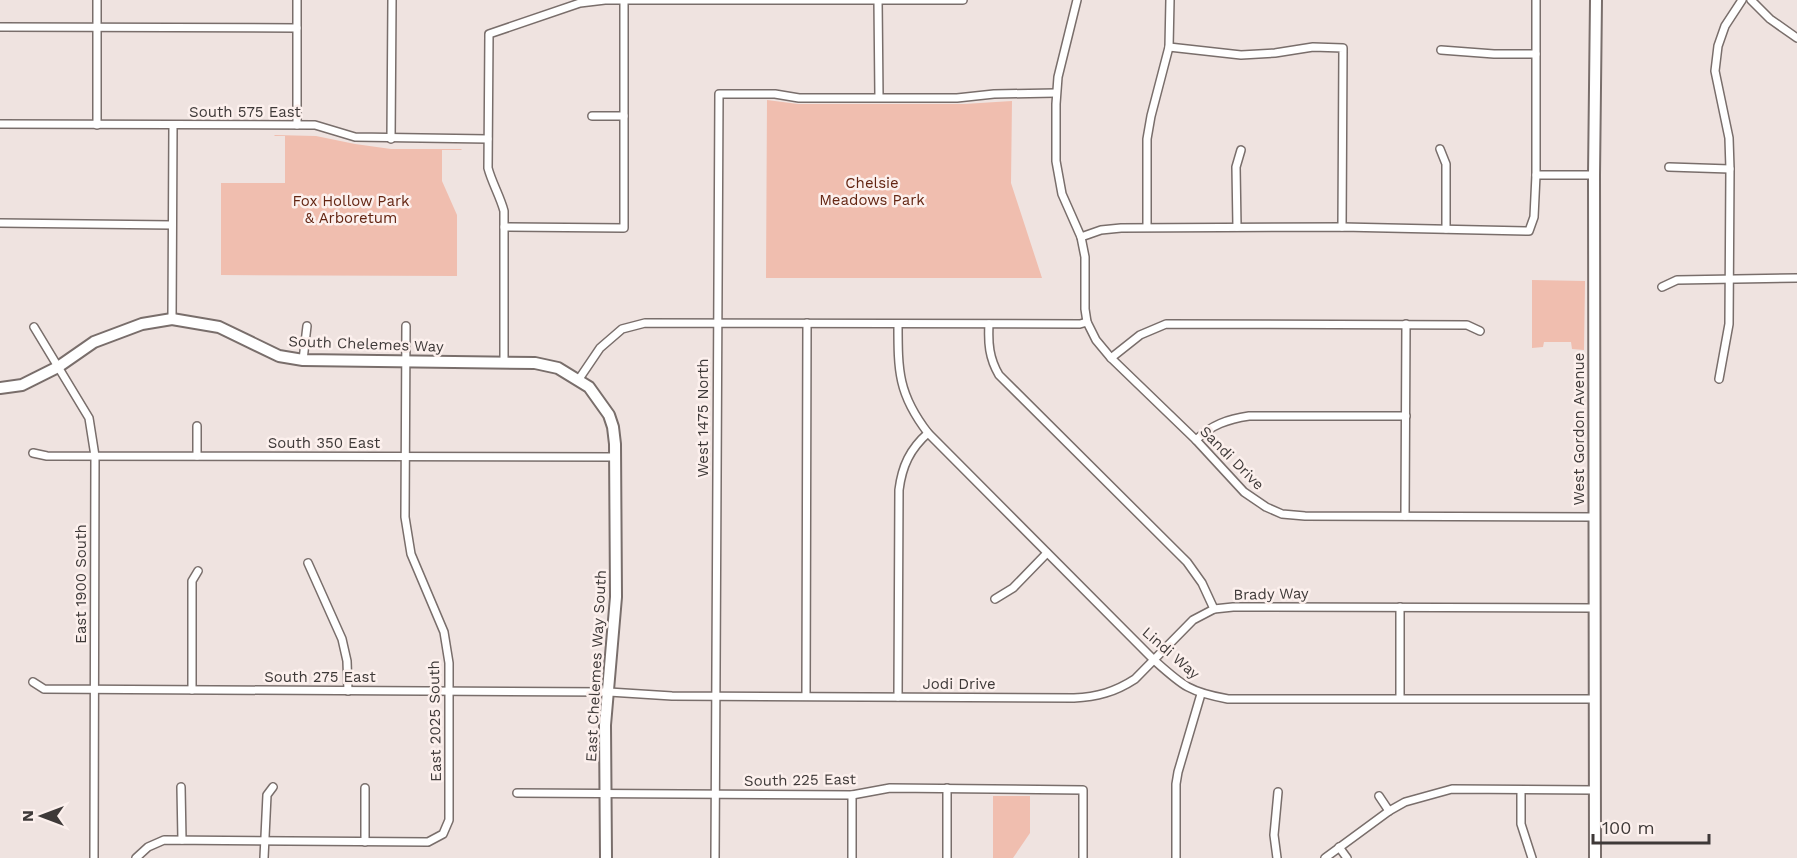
<svg xmlns="http://www.w3.org/2000/svg" width="1797" height="858" font-family="'Work Sans',sans-serif">
<style>
.green{fill:#f0beaf}
.lines{fill:none;stroke-linecap:round;stroke-linejoin:round}
.street-casing{stroke:#796e6b;stroke-width:10}
.secondary-casing{stroke:#796e6b;stroke-width:14}
.street{stroke:#fff;stroke-width:7}
.secondary{stroke:#fff;stroke-width:10}
.labels{text-anchor:middle;dominant-baseline:central;stroke-width:5;stroke-linejoin:round;paint-order:stroke}
.street-label{font-size:15px;fill:#3e3938;stroke:#fcf0ed}
.park-label{font-size:15px;fill:#642613;stroke:#fcf0ed}
</style>
<rect width="100%" height="100%" fill="#efe3e0"/>
<!-- green -->
<g class="green">
<path d="M767 100 798 104H964L1012 101 1011 183 1042 278H766Z"/>
<path d="M275 135 316 136 355 144 391 149H461L462 150H442V181L457 215V276L221 275V183H285V136H274Z"/>
<path d="M1532 280 1585 281 1584 350 1572 349 1571 342H1544L1543 347 1532 348Z"/>
<path d="M993 796H1030V833L1013 858H993Z"/>
</g>
<g class="lines">
<!-- street casing -->
<g class="street-casing">
<g id="street">
<path d="M878 0 879 97"/>
<path d="M1077 0 1058 77 1056 104V161L1062 194 1081 237 1085 257V309L1087 322 1096 340 1111 358 1196 440 1244 492 1266 507 1282 514 1305 516 1594 517"/>
<path d="M1751 0 1770 19 1797 38"/>
<path d="M0 27 297 28"/>
<path d="M1169 47 1241 55 1275 53 1313 47 1343 48 1342 227"/>
<path d="M1441 50 1494 54H1536"/>
<path d="M592 116H624"/>
<path d="M0 124 315 125 355 137 488 139"/>
<path d="M97 125V0"/>
<path d="M297 125V0"/>
<path d="M391 139 392 0"/>
<path d="M1440 149 1446 164V229"/>
<path d="M1669 167 1730 169"/>
<path d="M1536 175H1594"/>
<path d="M0 223 172 225"/>
<path d="M504 227 624 228V0"/>
<path d="M1147 227V139L1151 116 1169 47 1170 0"/>
<path d="M1237 227 1236 167 1241 150"/>
<path d="M1081 237 1101 230 1121 228 1342 227 1529 231 1534 217 1536 175V0"/>
<path d="M1662 287 1677 280 1797 278"/>
<path d="M172 319 173 125"/>
<path d="M898 324C898 371 898 394 928 433L1154 660C1183 686 1189 692 1228 699H1595"/>
<path d="M989 324C988 343 989 358 999 375L1187 562 1202 583 1214 609"/>
<path d="M34 327 89 418 95 456 94 858"/>
<path d="M1111 358 1140 335 1166 324 1467 325 1480 331"/>
<path d="M303 360 307 326"/>
<path d="M504 362V211C500 196 492 183 488 168L489 34 580 3 605 0H963"/>
<path d="M579 379 600 348 622 329 645 323 1080 324 1087 322"/>
<path d="M1719 379 1729 324 1730 169 1729 138 1715 71 1718 46 1725 26 1742 0"/>
<path d="M197 426V456"/>
<path d="M1196 440C1211 425 1228 419 1249 416H1406"/>
<path d="M33 453 47 456 615 457"/>
<path d="M1405 516 1406 324"/>
<path d="M308 563 342 639 347 661 348 691"/>
<path d="M995 599 1013 588 1047 553"/>
<path d="M1400 607V698"/>
<path d="M33 682 44 689 609 692 672 696 1074 698C1097 697 1115 692 1135 679L1193 620 1214 609 1233 607 1594 608"/>
<path d="M192 690V581L198 571"/>
<path d="M806 696 807 323"/>
<path d="M898 697 899 490C902 466 910 449 928 433"/>
<path d="M181 787 182 840"/>
<path d="M947 788V858"/>
<path d="M1521 790V824L1532 858"/>
<path d="M517 793 852 795 890 788 1083 790V858"/>
<path d="M1379 796 1389 811"/>
<path d="M365 842V788"/>
<path d="M1339 847 1347 858"/>
<path d="M136 858 148 847 164 840 428 842 443 834 449 820V663L444 632 411 554 405 517 406 326"/>
<path d="M264 858 267 795 273 787"/>
<path d="M715 858 719 94H775L799 98H957L994 94 1056 93"/>
<path d="M852 858V795"/>
<path d="M1176 858V784L1178 772 1201 694"/>
<path d="M1277 858 1274 835 1278 792"/>
<path d="M1325 858 1389 811 1405 802 1452 789 1595 790"/>
</g>
</g>
<!-- secondary casing -->
<g class="secondary-casing">
<g id="secondary">
<path d="M0 388 22 385 58 367 94 342 142 324 172 319 219 327 279 356 303 360 535 363 558 368 589 387 609 415 613 427 615 444 616 597 605 725 606 858"/>
<path d="M1595 858 1594 175 1596 0"/>
</g>
</g>
<!-- street -->
<use href="#street" class="street"/>
<!-- secondary -->
<use href="#secondary" class="secondary"/>
</g>
<g class="labels">
<!-- street labels -->
<g class="street-label">
<text x="245" y="112">South 575 East</text>
<text transform="translate(366 344) rotate(2)">South Chelemes Way</text>
<text transform="translate(703 418) rotate(-90)">West 1475 North</text>
<text transform="translate(1579 429) rotate(-90)">West Gordon Avenue</text>
<text x="324" y="443">South 350 East</text>
<text transform="translate(1232 458) rotate(45)">Sandi Drive</text>
<text transform="translate(81 584) rotate(-90)">East 1900 South</text>
<text transform="translate(1271 594) rotate(-1)">Brady Way</text>
<text transform="translate(1171 653) rotate(41)">Lindi Way</text>
<text transform="translate(596 666) rotate(-87)">East Chelemes Way South</text>
<text x="320" y="677">South 275 East</text>
<text x="959" y="684">Jodi Drive</text>
<text transform="translate(435 721) rotate(-91)">East 2025 South</text>
<text transform="translate(800 780) rotate(-1)">South 225 East</text>
</g>
<!-- park labels -->
<g class="park-label">
<text x="872" y="183">Chelsie<tspan x="872" dy="17">Meadows Park</tspan></text>
<text x="351" y="201">Fox Hollow Park<tspan x="351" dy="17">&amp; Arboretum</tspan></text>
</g>
</g>
<!-- north arrow -->
<g transform="translate(42 816) rotate(270)" stroke="#fcf0ed" stroke-width="4.5" paint-order="stroke">
<path d="M0-4.5L10 22L0 15L-10 22Z" fill="#3e3938"/>
<text y="-9" font-size="16" font-weight="bold" text-anchor="middle" fill="#3e3938">N</text>
</g>
<!-- scale -->
<path d="M1593 834v9h116v-9" fill="none" stroke="#3e3938" stroke-width="3"/>
<text x="1602" y="834" font-size="18" fill="#3e3938" stroke="#fcf0ed" stroke-width="4.5" paint-order="stroke">100 m</text>
</svg>
